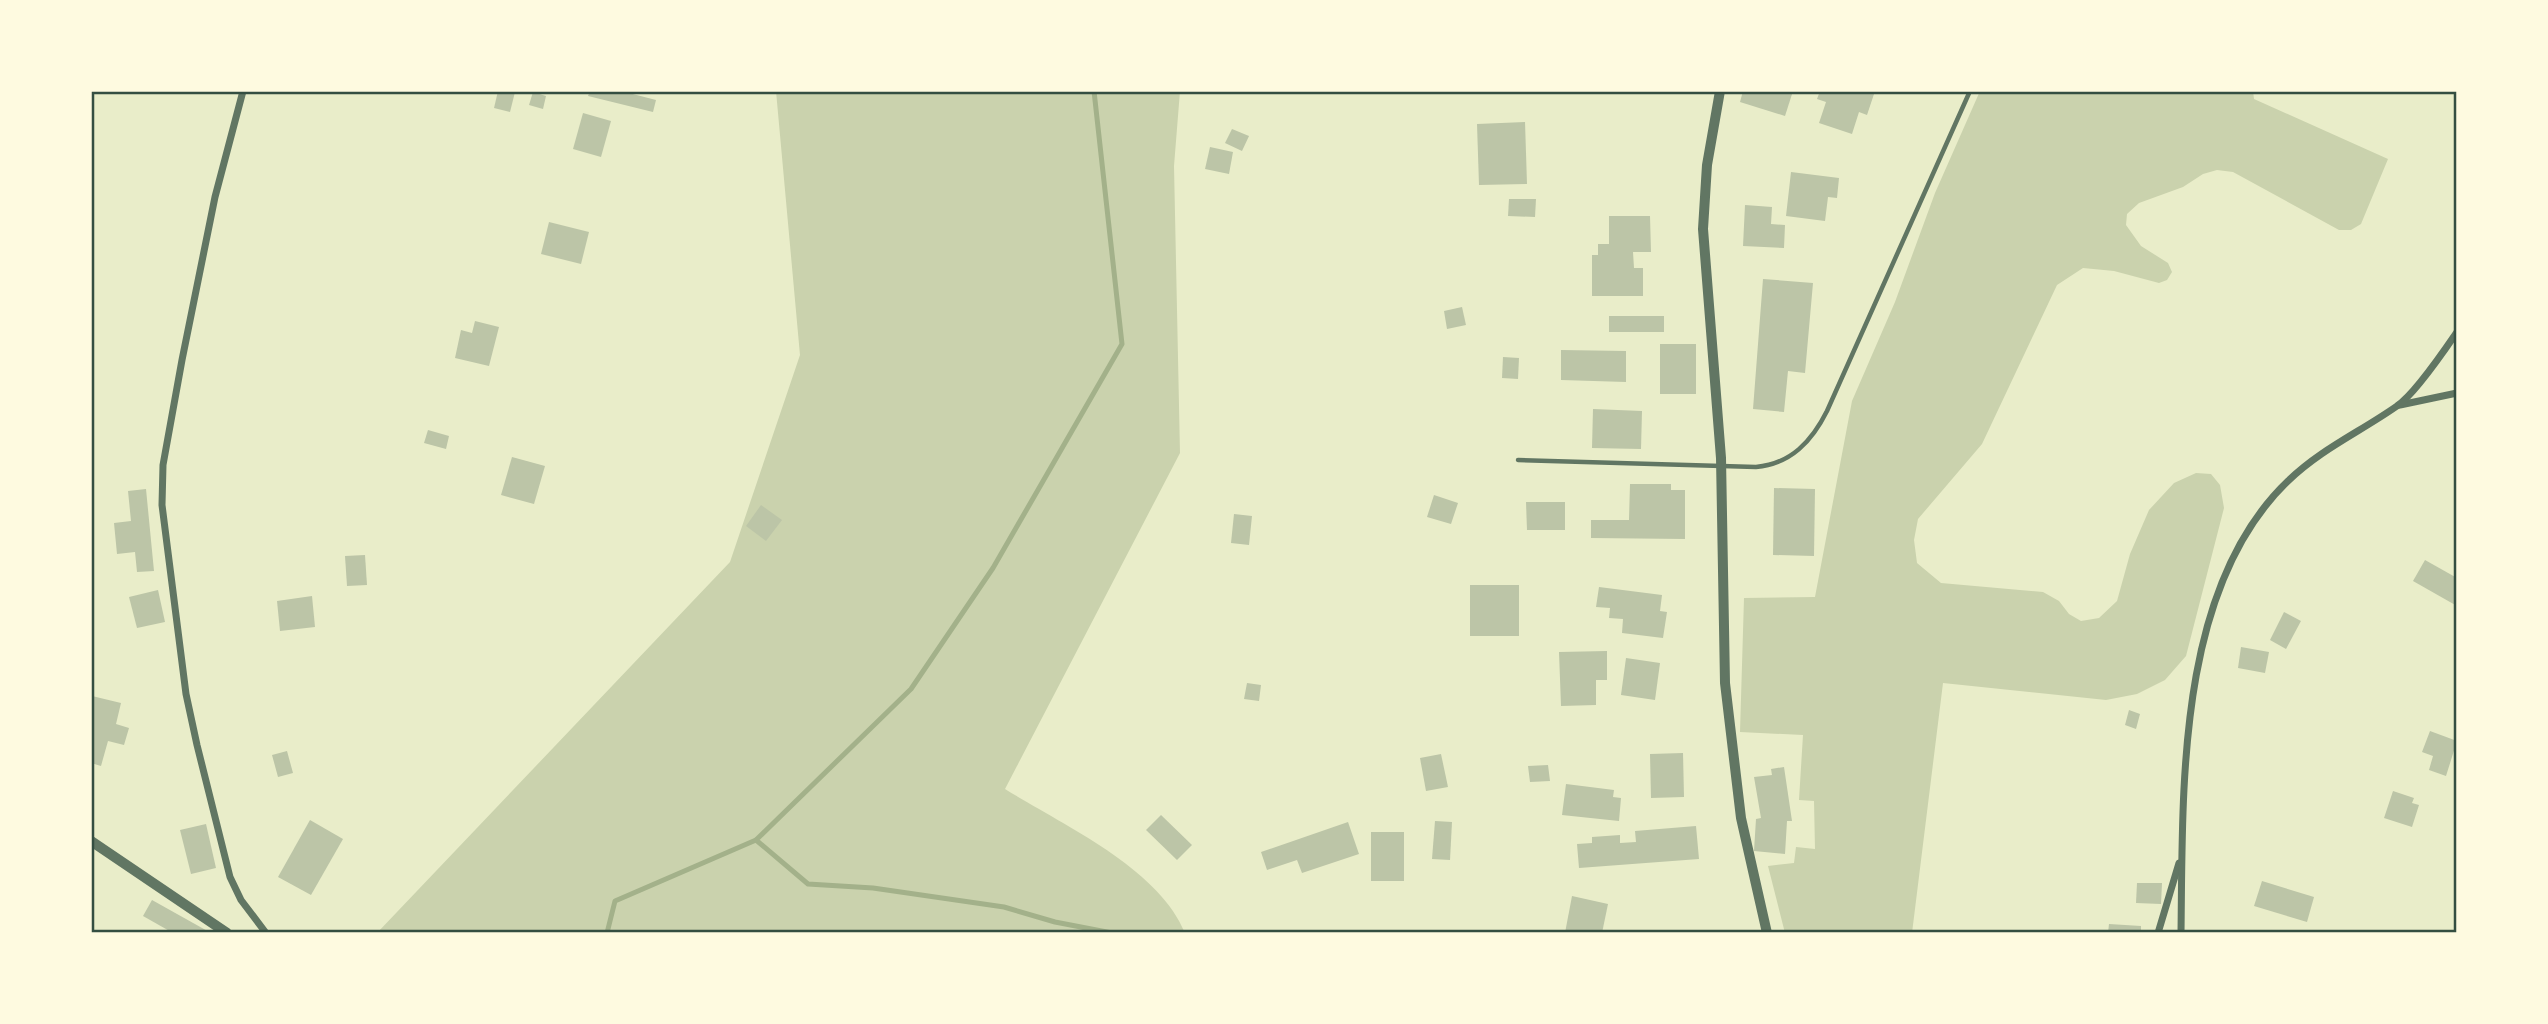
<svg xmlns="http://www.w3.org/2000/svg" width="2548" height="1024" font-family="'DejaVu Sans',sans-serif">
<style>
.green{fill:#cad2ad}
.lines{fill:none;stroke-linecap:round;stroke-linejoin:round}
.stream{stroke:#a3b18a;stroke-width:5}
.building{fill:#bcc5a7}
.service{stroke:#617663;stroke-width:4.5}
.minor{stroke:#617663;stroke-width:7}
.tertiary{stroke:#617663;stroke-width:10}
.neatline{fill:none;stroke:#344e41;stroke-width:2.5}
</style>
<rect width="100%" height="100%" fill="#e9edc9"/>
<!-- green -->
<g class="green">
<path d="M776 91H1180L1174 166 1180 453 1005 789C1063 825 1159 868 1185 933H377L730 562 800 355Z"/>
<path d="M1980 91H2253L2254 99 2388 159 2361 224 2351 230H2339L2233 172 2217 170 2203 174 2183 187 2139 203 2127 214 2126 225 2141 246 2168 263 2172 272 2167 280 2159 283 2114 271 2083 268 2057 285 1982 444 1918 519 1914 540 1917 563 1941 583 2043 592 2059 601 2069 614 2081 621 2099 618 2117 601 2130 554 2149 510 2174 483 2196 473 2211 474 2220 485 2224 508 2186 656 2165 680 2137 694 2106 700 1943 683 1912 933H1785L1768 866 1794 863 1796 847 1815 849 1814 801 1799 800 1803 735 1740 732 1744 598 1815 597 1852 401 1895 302 1935 193Z"/>
</g>
<g class="lines">
<!-- stream -->
<g class="stream">
<path d="M1094 91 1122 344 993 568 911 689 756 840 808 884 873 888 1004 907 1055 922 1112 933"/>
<path d="M607 933 615 901 756 840"/>
</g>
</g>
<!-- building -->
<g class="building">
<path d="M498 91 515 92 510 112 494 108Z"/>
<path d="M590 91H621L656 100 653 112 588 96Z"/>
<path d="M1743 91H1793L1785 116 1740 102Z"/>
<path d="M1820 91H1875L1867 115 1859 112 1852 134 1819 123 1826 102 1817 99Z"/>
<path d="M533 92 546 96 543 109 529 105Z"/>
<path d="M583 113 611 121 601 157 573 149Z"/>
<path d="M1525 122 1527 184 1479 185 1477 124Z"/>
<path d="M1232 129 1249 136 1242 151 1225 143Z"/>
<path d="M1210 147 1233 152 1229 174 1205 169Z"/>
<path d="M1791 172 1839 178 1837 198 1828 197 1825 221 1786 216Z"/>
<path d="M1509 199H1536L1535 217 1508 216Z"/>
<path d="M1745 205 1772 207 1771 224 1785 225 1784 248 1743 246Z"/>
<path d="M1609 216H1650L1651 252H1633L1634 268H1643V296H1592V255H1598V244H1609Z"/>
<path d="M549 222 589 232 581 264 541 254Z"/>
<path d="M1763 279 1813 283 1805 373 1788 371 1784 412 1753 409Z"/>
<path d="M1462 307 1466 325 1447 329 1444 311Z"/>
<rect x="1609" y="316" width="55" height="16"/>
<path d="M475 321 499 327 489 366 455 358 461 330 472 333Z"/>
<rect x="1660" y="344" width="36" height="50"/>
<path d="M1561 350 1626 351V382L1561 380Z"/>
<path d="M1503 357 1519 358 1518 379 1502 378Z"/>
<path d="M1593 409 1642 411 1641 449 1592 448Z"/>
<path d="M428 430 449 436 446 449 424 443Z"/>
<path d="M512 457 545 466 534 504 501 495Z"/>
<path d="M1630 484H1671V490H1685V539L1591 538V520H1629Z"/>
<path d="M1774 488 1815 489 1814 556 1773 555Z"/>
<path d="M146 489 154 571 137 572 135 552 117 554 114 523 131 521 128 491Z"/>
<path d="M1434 495 1458 503 1451 524 1427 517Z"/>
<path d="M1526 502H1565V530H1527Z"/>
<path d="M761 505 782 520 766 541 746 526Z"/>
<path d="M1234 514 1252 516 1249 545 1231 543Z"/>
<path d="M365 555 367 585 347 586 345 556Z"/>
<path d="M2425 560 2457 578V606L2413 581Z"/>
<rect x="1470" y="585" width="49" height="51"/>
<path d="M1599 587 1662 595 1660 611 1667 612 1663 638 1622 633 1623 619 1609 618 1610 608 1596 607Z"/>
<path d="M158 590 165 622 137 628 129 597Z"/>
<path d="M312 596 315 627 280 631 277 601Z"/>
<path d="M2284 612 2301 621 2286 649 2270 640Z"/>
<path d="M2241 647 2269 652 2265 673 2238 668Z"/>
<path d="M1607 651V680H1596V705L1561 706 1559 652Z"/>
<path d="M1626 658 1660 663 1655 700 1621 695Z"/>
<path d="M1247 683 1261 685 1259 701 1244 699Z"/>
<path d="M92 696 121 703 116 724 129 728 124 745 108 741 101 766 91 763Z"/>
<path d="M2129 710 2140 714 2136 729 2125 725Z"/>
<path d="M2430 731 2457 741 2446 776 2429 770 2433 756 2422 752Z"/>
<path d="M287 751 293 773 278 777 272 755Z"/>
<path d="M1683 753 1684 797 1651 798 1650 754Z"/>
<path d="M1441 754 1448 787 1426 791 1420 758Z"/>
<path d="M1548 765 1550 781 1530 782 1528 766Z"/>
<path d="M1784 767 1792 821H1787L1785 854 1754 851 1756 819 1761 818 1754 777 1772 775 1771 769Z"/>
<path d="M1566 784 1614 790 1613 797 1621 798 1619 821 1562 815Z"/>
<path d="M2393 791 2414 798 2412 803 2419 805 2412 827 2384 818Z"/>
<path d="M1161 815 1192 845 1177 860 1146 830Z"/>
<path d="M310 820 343 839 311 895 278 877Z"/>
<path d="M1435 821 1452 822 1450 860 1432 859Z"/>
<path d="M1348 822 1359 854 1302 873 1297 860 1267 870 1261 852Z"/>
<path d="M206 824 216 868 191 874 180 830Z"/>
<path d="M1696 826 1699 859 1579 868 1577 844 1592 843V837L1620 835V843L1636 842 1635 831Z"/>
<rect x="1371" y="832" width="33" height="49"/>
<path d="M2262 881 2314 897 2307 922 2254 906Z"/>
<path d="M2137 883H2162L2161 904 2136 903Z"/>
<path d="M1572 896 1608 904 1602 933H1565Z"/>
<path d="M152 900 211 933H173L143 916Z"/>
<path d="M2109 924 2141 926V933H2108Z"/>
</g>
<g class="lines">
<!-- service -->
<path class="service" d="M1518 460 1756 467C1791 464 1812 441 1827 411L1970 91"/>
<!-- minor -->
<g class="minor">
<path d="M243 91 215 197 182 360 163 465 162 505 186 694 197 745 230 877 241 900 266 933"/>
<path d="M2400 405 2457 393"/>
<path d="M2158 933 2179 863"/>
<path d="M2181 933C2183 789 2176 588 2288 481 2321 449 2360 432 2397 406 2415 394 2444 351 2457 332"/>
</g>
<!-- tertiary -->
<g class="tertiary">
<path d="M1720 91 1707 165 1703 229 1721 458 1725 683 1741 818 1767 933"/>
<path d="M91 841 227 933"/>
</g>
</g>
<!-- border -->
<rect width="2548" height="1024" fill="none" stroke="#fefae0" stroke-width="186"/>
<rect x="93" y="93" width="2362" height="838" class="neatline"/>
</svg>
